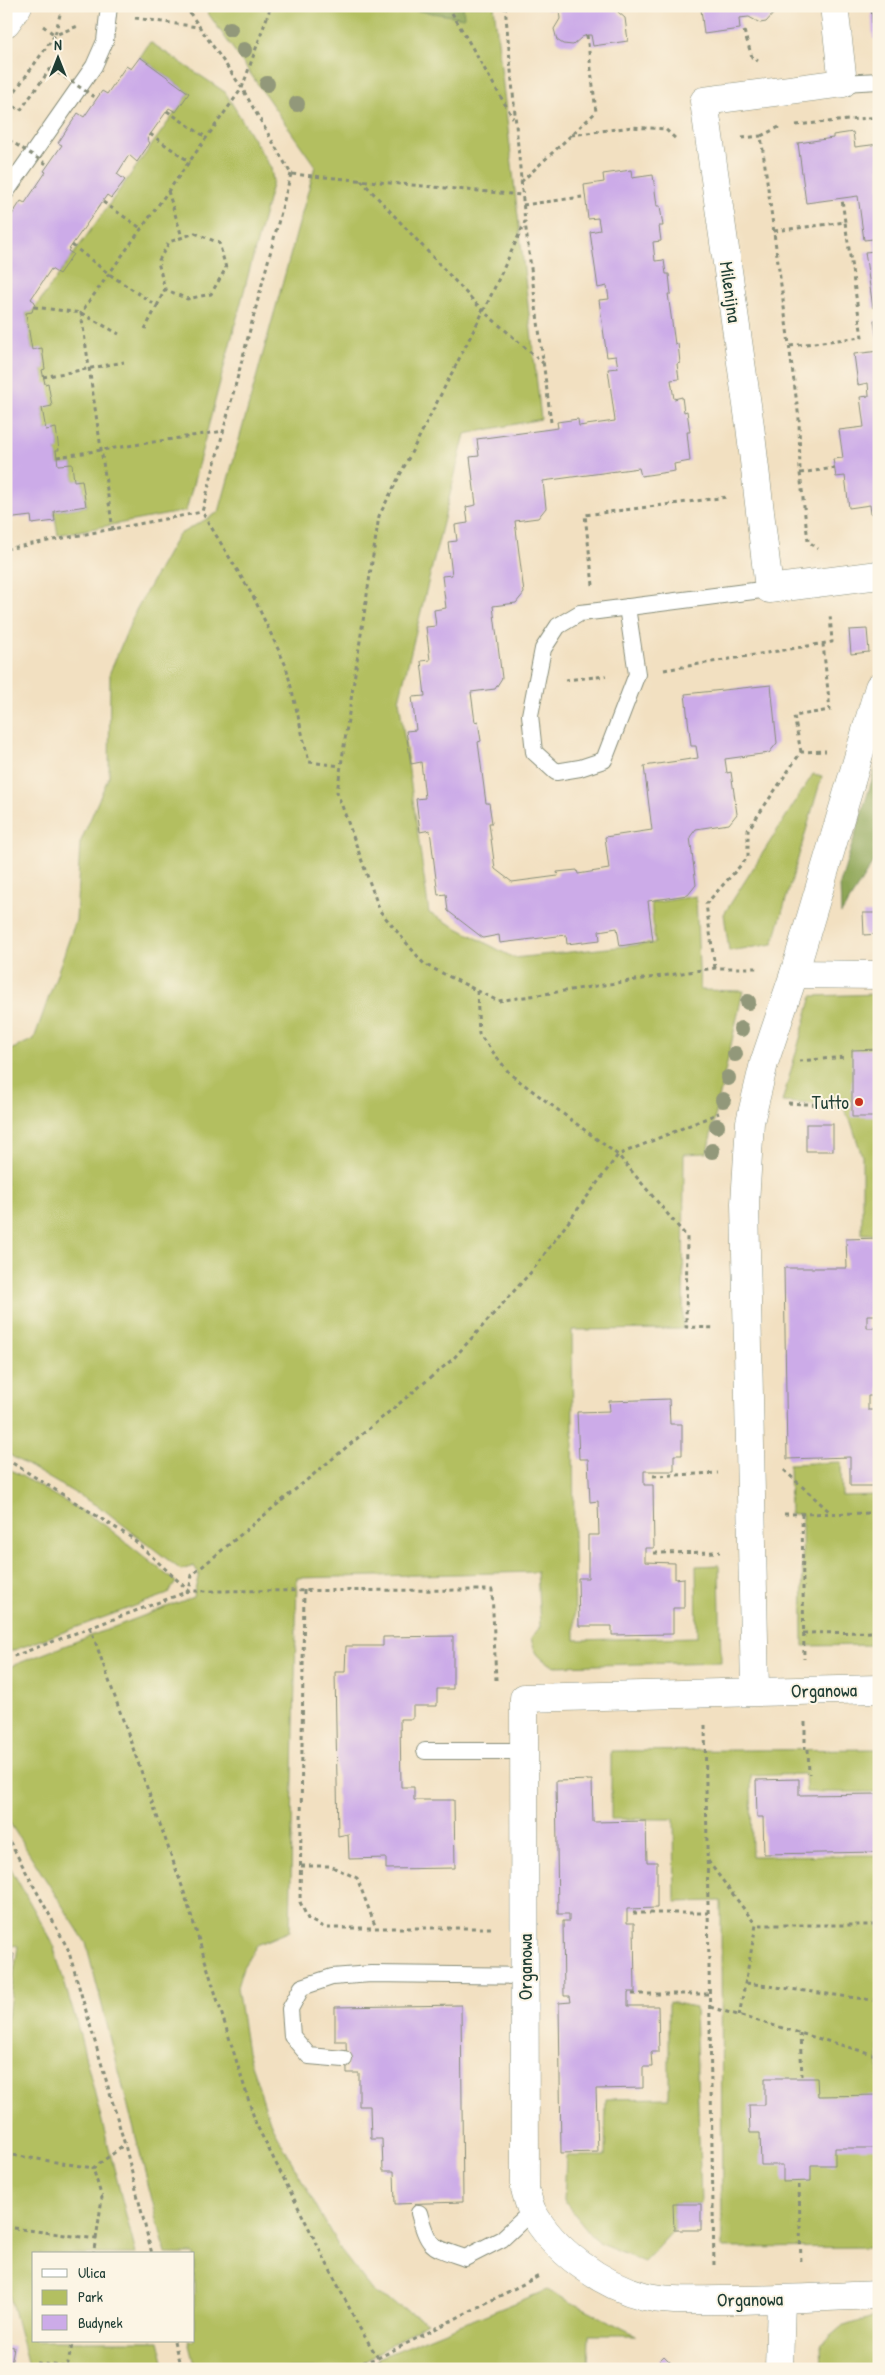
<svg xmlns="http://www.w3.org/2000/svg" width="885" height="2375" font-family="'Patrick Hand',sans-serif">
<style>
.green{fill:#b3bf61;stroke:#697e4a}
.forest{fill:#8ea657;stroke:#567246}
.building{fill:#ccabe8}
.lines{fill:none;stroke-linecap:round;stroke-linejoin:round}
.lane-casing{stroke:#888e7a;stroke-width:18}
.street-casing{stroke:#888e7a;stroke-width:29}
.path{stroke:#888e7a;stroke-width:3;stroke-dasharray:4 4;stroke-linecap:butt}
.lane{stroke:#fff;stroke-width:16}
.street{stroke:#fff;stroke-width:28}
.path-bridge{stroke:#888e7a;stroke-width:3;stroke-dasharray:4 4;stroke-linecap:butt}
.tree{fill:#92987a}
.poi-dot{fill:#c8321e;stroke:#fcf5e5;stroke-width:2}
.labels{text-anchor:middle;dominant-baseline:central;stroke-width:4;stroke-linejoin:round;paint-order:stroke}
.street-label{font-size:19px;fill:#1f3d34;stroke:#fcf5e5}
.poi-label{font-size:19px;fill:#1f3d34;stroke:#fcf5e5;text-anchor:end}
</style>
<rect width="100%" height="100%" fill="#fcf5e5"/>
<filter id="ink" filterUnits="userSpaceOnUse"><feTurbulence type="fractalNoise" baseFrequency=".02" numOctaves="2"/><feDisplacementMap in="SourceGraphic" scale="10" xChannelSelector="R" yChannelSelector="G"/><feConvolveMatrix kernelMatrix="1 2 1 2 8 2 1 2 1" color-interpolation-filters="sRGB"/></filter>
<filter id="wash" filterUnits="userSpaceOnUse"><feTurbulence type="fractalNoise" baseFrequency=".0096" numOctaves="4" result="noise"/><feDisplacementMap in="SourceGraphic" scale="20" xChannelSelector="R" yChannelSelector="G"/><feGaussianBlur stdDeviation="1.12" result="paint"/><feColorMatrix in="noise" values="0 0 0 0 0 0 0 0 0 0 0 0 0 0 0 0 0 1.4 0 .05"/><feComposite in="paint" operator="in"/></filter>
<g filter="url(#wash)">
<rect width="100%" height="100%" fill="#f2e0c1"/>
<!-- green -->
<g class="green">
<path d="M203 6H494L541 419 465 434 399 700 429 913 514 958 655 943 651 903 696 896 700 990 743 991 707 1153 684 1154 683 1329 572 1330 575 1640 697 1637 696 1566 719 1565 721 1662 555 1666C540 1660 534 1653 531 1638L540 1627 537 1572 297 1578 290 1931 257 1945 243 1967 237 1987 247 2052 271 2124 341 2251 373 2292 427 2322 361 2364 360 2369H195L188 2341H194V2254H166L86 1943 6 1817V1668L193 1597 199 1574 194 1566 181 1570 104 1510 6 1453V1052L34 1039 76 920 80 843 109 776 110 672 136 610 178 535 219 512 315 166Z"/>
<path d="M150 42 225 92 271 168 273 181 186 511 58 535 54 511 86 506 82 480 74 481 72 464 58 465 56 450 59 449 56 429 46 430 42 408 45 384 42 370 45 369 42 349 32 350 26 313 32 312 189 93 140 57Z"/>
<path d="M813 774 822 776 773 944 729 951 724 914Z"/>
<path d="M879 994V1234H862V1156L851 1122 842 1106 782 1102 812 996Z"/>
<path d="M841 1462 842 1496 879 1495V1645L803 1646 802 1514H790L789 1464Z"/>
<path d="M6 1467 102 1523 176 1582 168 1594 6 1653Z"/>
<path d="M879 1749V1792H806L805 1774 751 1776 752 1856 879 1855V2247L722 2248 721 1901 675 1902 674 1819H611V1751Z"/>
<path d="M6 1860 52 1942 77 2024 136 2254H34V2341H159L166 2369H29L28 2366 6 2282V2028L18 1946 6 1944Z"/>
<path d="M669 2002 695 2007 701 2204H673L674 2230 644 2262 598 2243 564 2201 566 2156H605L606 2099 669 2098Z"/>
<path d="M547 2290 636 2335H589L588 2369H375L378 2358Z"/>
<path d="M879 2315 877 2369H822L821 2345 842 2327Z"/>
</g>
<!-- forest -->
<g class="forest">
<path d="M388 6H463L464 18Z"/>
<path d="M879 757V853L841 914 840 884Z"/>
</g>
<g id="blocks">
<!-- building -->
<g class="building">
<path d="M547 6H617L618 12 625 18 628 41 593 46 591 35H587L582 37 573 45 563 44 557 40 554 29 560 19 559 9 547 10Z"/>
<path d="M704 6H775L774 13 766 22 760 23 749 17 739 18 740 29 704 34 701 9Z"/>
<path d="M871 6H879V38L873 39Z"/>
<path d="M140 57 189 93 176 112 169 108 147 139 150 143 137 162 129 155 117 174 125 180 111 198 107 195 72 245 68 251 73 254 59 274 51 269 31 299 35 302 32 312 26 313 32 350 42 348 45 369 42 370 45 384 48 383 52 406 42 408 46 430 56 428 59 450H56L58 465 72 464 74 481 82 480 86 506 54 511 55 521 32 524 31 516 6 519V224L21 201 25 203 46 172 44 171 62 145 58 143 78 113 84 117 102 91 107 94 126 66 131 69Z"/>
<path d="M853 132 855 147 879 144V307L873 308 865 252 875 251 873 239 864 240 858 196 806 203 798 143 833 138V135Z"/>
<path d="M631 170 632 178 653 175 657 206H660L663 226H659L661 241 653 242 655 261 664 260 666 274H669L671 294H668L675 344 678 343 680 363 677 364 679 379 671 380 674 399 682 397 684 412 687 411 690 432H687L690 461 674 464 675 471 641 476 639 468 543 481 546 508 538 518 515 521 524 593 516 603 493 606 502 678 495 689 471 692 475 722 478 721 481 741 478 742 486 803H489L492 823H489L495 869 512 882 558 876 557 872 577 870 578 874 609 869 605 837 652 830 644 766 698 758 696 746H691L685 694 771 685 777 743 769 753 725 759 727 773 731 772 737 814 729 824 696 829 690 837 696 885 688 895 648 901 653 941 620 946 617 928 599 931 600 940 567 944 566 935 500 943 499 935 483 938 448 911 446 894 438 895 430 830 420 832 416 799 425 798 421 762 411 764 406 731 416 730 412 697 425 696 421 661 430 660 426 627 436 626 434 610 446 608 442 576 452 575 448 542 457 541 455 525 468 523 466 507 476 505 470 457 479 456 477 439 558 428 557 422 578 419 579 426 615 421 608 369 618 368 616 356 607 357 599 300 609 299 607 286 598 288 590 232 600 230 598 218 588 219 584 185 604 182 603 174Z"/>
<path d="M874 320H879V347H878Z"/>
<path d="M879 351V513L871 514 870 505 849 508 845 476 836 477 833 459 843 458 839 430 864 427 860 397 869 396 868 383 858 385 854 354Z"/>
<path d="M867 629 869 652 851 654 849 630Z"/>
<path d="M863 913H879V934L864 935Z"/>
<path d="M879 1049V1117H852V1050Z"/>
<rect x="806" y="1124" width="27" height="27"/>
<path d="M879 1238V1315H867V1328H879V1396H868V1410H879V1486H850V1457L787 1459 784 1268H847L846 1239Z"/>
<path d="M669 1399 670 1424H682V1455H674V1471H644V1485H653L654 1548H645V1562L675 1563V1579L684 1578V1608H673V1634L612 1635V1626H579L578 1578H588V1535H599L598 1501 590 1502 588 1459H579L577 1412 610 1411 609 1401Z"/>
<path d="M453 1636V1689H437V1706H413V1719H400L401 1787H414V1800H454L455 1868 386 1869V1858L349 1859 348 1834 338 1836 335 1672H345L346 1646H383V1637Z"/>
<path d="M799 1779V1795L879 1794V1852L764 1854 763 1817H757L756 1780Z"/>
<path d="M592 1780 593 1822 646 1821 647 1862H657V1908L627 1909V1923H634L635 1992H628V2006H658L659 2052H651L652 2067H643V2088L596 2089 598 2152 561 2153 559 2003 571 2002 570 1996H564L563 1921H569V1914H558L556 1781Z"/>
<path d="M6 1953 14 1954 7 1999H6Z"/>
<path d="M461 2005 463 2202 395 2204 394 2171H383L382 2139H371L370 2106H359V2073H347L346 2041H335V2007Z"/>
<path d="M765 2078H817L818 2096 879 2095V2148H835V2165H811V2181L783 2182V2165H761L760 2133H750L749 2105H765Z"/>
<path d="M673 2204H701V2230H674Z"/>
<path d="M6 2346 14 2347 11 2365 6 2364Z"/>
<path d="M664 2356 674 2366H717V2369H647V2366H654Z"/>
</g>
</g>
</g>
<g filter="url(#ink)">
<use href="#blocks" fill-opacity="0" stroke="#888e7a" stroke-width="1"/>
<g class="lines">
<!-- lane casing -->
<g class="lane-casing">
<g id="lane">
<path d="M843 83 879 81"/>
<path d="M6 192 94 66 105 41 109 6"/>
<path d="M627 607 637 674 604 760 580 768 556 772 534 752 530 715 543 649 558 626 580 613 598 611 769 589"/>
<path d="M425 1751H524"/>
<path d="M344 2059 309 2056 292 2036 290 2009 302 1987 332 1977 371 1974 526 1976"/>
<path d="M419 2213C429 2249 431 2246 465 2258L502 2239 532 2211"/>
</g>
</g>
<!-- street casing -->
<g class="street-casing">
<g id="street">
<path d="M834 6 843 83 704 101 750 426 769 589 879 575"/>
<path d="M6 23 18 6"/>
<path d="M794 974 879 975"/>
<path d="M879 1689 524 1698 525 2189C527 2196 529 2204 532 2211 553 2250 601 2285 644 2296 668 2302 695 2300 720 2300 773 2300 826 2297 879 2295"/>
<path d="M755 1690 745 1203 750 1122 764 1063 794 974 879 687"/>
<path d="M779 2369 781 2300"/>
</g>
</g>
<!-- path -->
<g class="path">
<path d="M185 6 242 88 291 174 522 195"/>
<path d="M448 6 513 118"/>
<path d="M505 6 525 222"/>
<path d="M135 18 198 27"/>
<path d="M43 26 55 35 62 6"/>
<path d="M744 31 752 57 758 61"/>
<path d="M8 101 20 111 51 68"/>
<path d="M6 104 55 35 78 26"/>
<path d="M167 111 207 138"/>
<path d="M796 125 879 117"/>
<path d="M779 127 761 136 799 419 800 473 808 541 818 549"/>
<path d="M150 134 190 162"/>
<path d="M571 135 632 127 665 129 676 139"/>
<path d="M742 138 761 136"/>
<path d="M291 174 202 512 254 598 286 666 309 762 341 766"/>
<path d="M361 180 483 311 543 363"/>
<path d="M521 182 596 112 587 35"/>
<path d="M168 191 182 237"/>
<path d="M103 202 142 229"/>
<path d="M523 205 582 197"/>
<path d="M774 231 845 222 842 199"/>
<path d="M195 233 219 243 226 268 211 294 187 299 165 289 158 262 169 242Z"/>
<path d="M72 245 109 274 157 306 145 329"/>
<path d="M157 306 165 289"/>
<path d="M34 307 81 313 119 334"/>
<path d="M790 346 862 337 845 222"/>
<path d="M43 377 124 362"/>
<path d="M551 422 525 222 487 304 379 516 337 792 380 911 424 964 498 1001 715 968H760"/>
<path d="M57 457 224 431"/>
<path d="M800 473 835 468"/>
<path d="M113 530 81 313 242 88 271 6"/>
<path d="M6 549 202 512"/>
<path d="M593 585 585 515 727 497"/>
<path d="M664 670 832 642 830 614"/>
<path d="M565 680 606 676"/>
<path d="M801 752 794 716 830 710 823 644"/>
<path d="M715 968 706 904 748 857V830L801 752 826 751"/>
<path d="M477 991 479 1034 510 1074 618 1155 687 1237 686 1327 716 1328"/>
<path d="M799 1061 845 1057"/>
<path d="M788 1103 842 1106"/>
<path d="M878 1318H879"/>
<path d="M6 1459 132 1538 189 1591 492 1590 496 1680"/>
<path d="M784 1470 831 1513"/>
<path d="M653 1476 718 1473"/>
<path d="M784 1514 879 1513"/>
<path d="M802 1514 804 1659"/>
<path d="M654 1553 720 1552"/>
<path d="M304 1590 300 1902 308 1919 325 1928H492"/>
<path d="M90 1627 183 1889 256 2124 359 2327 378 2358 380 2369"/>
<path d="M803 1633 879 1632"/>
<path d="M6 1659 189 1591 192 1575 453 1359 532 1271 618 1155 719 1113"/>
<path d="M805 1722V1749"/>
<path d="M705 1725 714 2267"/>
<path d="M808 1749 809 1774"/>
<path d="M6 1835 68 1949 125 2145 152 2254"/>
<path d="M708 1861 756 1925"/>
<path d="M301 1866H330L357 1878 376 1928"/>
<path d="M633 1913H708"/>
<path d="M746 1983 879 2001"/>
<path d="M632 1994H710"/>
<path d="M710 2007 879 2056"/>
<path d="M739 2016 756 1925H879"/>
<path d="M800 2033 802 2076"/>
<path d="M6 2154 93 2168"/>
<path d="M799 2185 801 2265"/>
<path d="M6 2227 96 2239 93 2254"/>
<path d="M96 2239 102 2198 93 2168 125 2145"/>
<path d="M174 2341 181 2369"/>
<path d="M31 2369 38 2363 67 2367 73 2341"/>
<path d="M339 2369 378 2358 541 2275"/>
<path d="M375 2369 377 2361"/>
</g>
<!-- lane -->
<use href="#lane" class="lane"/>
<!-- street -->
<use href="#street" class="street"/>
<!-- path-bridge -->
<g class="path-bridge">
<path d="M51 68 96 98"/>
<path d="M9 140 48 165"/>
</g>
</g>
<!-- trees -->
<g class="tree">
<circle cx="230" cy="29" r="8"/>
<circle cx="244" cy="50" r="8"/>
<circle cx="267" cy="84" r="8"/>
<circle cx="297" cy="104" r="8"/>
<circle cx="748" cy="1002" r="8"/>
<circle cx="741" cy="1029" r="8"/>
<circle cx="735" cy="1054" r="8"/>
<circle cx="728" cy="1078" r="8"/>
<circle cx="723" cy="1100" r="8"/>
<circle cx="717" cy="1126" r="8"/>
<circle cx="712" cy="1151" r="8"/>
</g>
</g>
<!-- markers -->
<circle class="poi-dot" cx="859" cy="1102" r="5"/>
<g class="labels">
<!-- street labels -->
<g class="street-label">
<text transform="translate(731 292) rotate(82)">Milenijna</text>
<text transform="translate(824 1690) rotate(-1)">Organowa</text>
<text transform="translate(525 1967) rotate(-90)">Organowa</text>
<text transform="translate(750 2299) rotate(-1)">Organowa</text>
</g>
<!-- poi labels -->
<g class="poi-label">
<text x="849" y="1102">Tutto</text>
</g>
</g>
<!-- margin -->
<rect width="885" height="2375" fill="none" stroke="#fcf5e5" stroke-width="25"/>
<!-- legend -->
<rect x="32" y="2252" width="162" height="90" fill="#fcf5e5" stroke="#a4ab9e"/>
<rect x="42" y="2269" width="25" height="8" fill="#ffffff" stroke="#a4ab9e"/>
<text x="78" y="2278" font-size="15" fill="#1f3d34">Ulica</text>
<rect x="42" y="2290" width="25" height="15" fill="#b3bf61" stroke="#a4ab9e"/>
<text x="78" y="2302" font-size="15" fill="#1f3d34">Park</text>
<rect x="42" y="2315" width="25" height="15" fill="#ccabe8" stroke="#a4ab9e"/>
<text x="78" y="2328" font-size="15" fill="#1f3d34">Budynek</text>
<!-- north arrow -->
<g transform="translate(58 58)" stroke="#fcf5e5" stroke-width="4" paint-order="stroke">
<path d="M0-4L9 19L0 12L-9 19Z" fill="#1f3d34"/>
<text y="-8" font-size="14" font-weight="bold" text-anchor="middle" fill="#1f3d34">N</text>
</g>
</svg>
